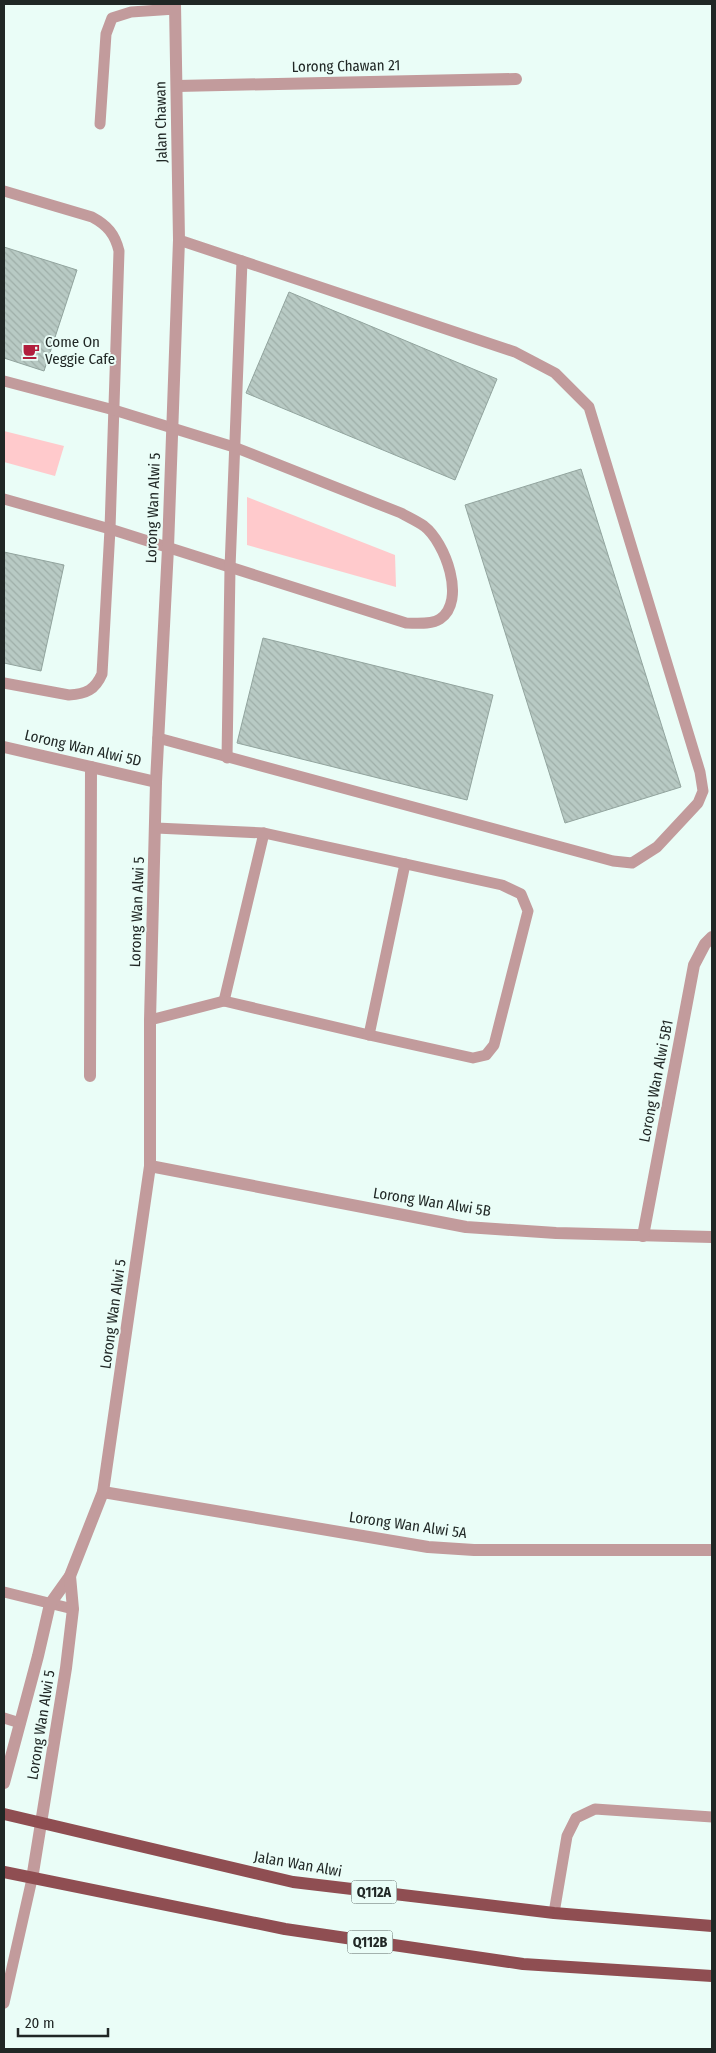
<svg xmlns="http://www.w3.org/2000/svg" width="716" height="2053" font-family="'Fira Sans Condensed',sans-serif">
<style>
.green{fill:#ffcacc}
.building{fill:url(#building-back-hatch);stroke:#92a49e}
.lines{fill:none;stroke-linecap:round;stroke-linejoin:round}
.service{stroke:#c29b9c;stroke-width:11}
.minor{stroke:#c29b9c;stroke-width:12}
.tertiary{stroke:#c29b9c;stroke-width:12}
.primary{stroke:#8f4e52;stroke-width:12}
.labels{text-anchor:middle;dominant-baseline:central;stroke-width:4;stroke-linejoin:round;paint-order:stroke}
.shield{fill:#eafdf7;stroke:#5d6764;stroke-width:1}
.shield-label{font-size:14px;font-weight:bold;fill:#202725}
.street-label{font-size:15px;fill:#202725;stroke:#eafdf7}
.poi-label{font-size:15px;fill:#202725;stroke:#eafdf7;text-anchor:start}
</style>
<defs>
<pattern id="building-back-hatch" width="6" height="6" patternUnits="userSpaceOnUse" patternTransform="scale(1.25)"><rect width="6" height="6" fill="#b8cac4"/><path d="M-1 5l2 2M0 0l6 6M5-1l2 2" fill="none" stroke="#9eaea8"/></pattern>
</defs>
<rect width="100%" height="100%" fill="#eafdf7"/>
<!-- green -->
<g class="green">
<path d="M4 431 64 446 55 476 4 462Z"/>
<path d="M247 497 395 555 396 587 247 545Z"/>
</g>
<!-- building -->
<g class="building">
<path d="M4 247 77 270 44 371 4 358Z"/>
<path d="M289 292 497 379 455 480 246 393Z"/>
<path d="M581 469 681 787 565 823 465 505Z"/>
<path d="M4 552 64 565 41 671 4 663Z"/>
<path d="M263 638 493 695 467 800 237 743Z"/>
</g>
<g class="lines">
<!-- service -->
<g class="service">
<path d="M100 124 106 34 112 18 131 12 175 9"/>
<path d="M4 191 92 217C107 225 115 234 119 251L110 529 102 674C95 690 86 694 69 695L4 683"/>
<path d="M4 381 114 410 234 447 401 513C408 517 417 521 424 526 445 542 467 601 440 619 431 625 416 623 406 623L110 529 4 499"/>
<path d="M158 738 613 861 632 863 657 847 698 803 703 791 700 772 589 407 555 373 515 352 179 240"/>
<path d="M227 758 230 568 242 261"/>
<path d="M224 1001 264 833"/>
<path d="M150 1020 224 1001 369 1035 473 1058 486 1055 494 1045 528 911 521 894 502 885 264 833 156 828"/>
<path d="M369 1035 405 864"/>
<path d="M4 1592 73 1609"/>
<path d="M4 1718 20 1723"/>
<path d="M554 1913 567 1836 576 1818 595 1809 712 1817"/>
<path d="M4 2003 32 1879"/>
</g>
<!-- minor -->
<g class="minor">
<path d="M177 86 516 79"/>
<path d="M4 747 156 782"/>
<path d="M90 1076 91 767"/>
<path d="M150 1166 466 1227 556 1233 712 1237"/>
<path d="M643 1236 694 965 705 944 712 937"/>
<path d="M103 1492 428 1547 474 1550H712"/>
</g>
<!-- tertiary -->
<g class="tertiary">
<path d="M4 1783 38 1656 50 1604 70 1576 103 1492 150 1166V1020L156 782 168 548 179 240 175 4"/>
<path d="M32 1879 66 1668 73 1609 70 1576"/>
</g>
<!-- primary -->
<g class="primary">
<path d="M4 1814 293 1882 554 1913 712 1926"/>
<path d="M4 1872 285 1929 523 1964 712 1976"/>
</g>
</g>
<!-- icons -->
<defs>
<g id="cafe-bare" transform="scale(1.35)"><path d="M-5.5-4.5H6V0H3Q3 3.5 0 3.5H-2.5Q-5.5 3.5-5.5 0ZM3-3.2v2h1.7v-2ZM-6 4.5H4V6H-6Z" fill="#b11e3d" stroke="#eafdf7" stroke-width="2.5" paint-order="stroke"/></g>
</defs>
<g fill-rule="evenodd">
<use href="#cafe-bare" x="31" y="351"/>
</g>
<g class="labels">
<!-- shield labels -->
<g class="shield">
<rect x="351.5" y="1880.5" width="45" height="23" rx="4"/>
<rect x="347.5" y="1930.5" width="45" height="23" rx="4"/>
</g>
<g class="shield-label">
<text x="374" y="1892">Q112A</text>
<text x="370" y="1942">Q112B</text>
</g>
<!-- street labels -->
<g class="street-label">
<text transform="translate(346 66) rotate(-1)">Lorong Chawan 21</text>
<text transform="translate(161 122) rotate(-91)">Jalan Chawan</text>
<text transform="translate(153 508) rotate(-88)">Lorong Wan Alwi 5</text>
<text transform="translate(83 748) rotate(13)">Lorong Wan Alwi 5D</text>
<text transform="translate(137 912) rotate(-88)">Lorong Wan Alwi 5</text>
<text transform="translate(656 1081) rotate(-79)">Lorong Wan Alwi 5B1</text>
<text transform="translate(432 1202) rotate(9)">Lorong Wan Alwi 5B</text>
<text transform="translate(113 1314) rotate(-82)">Lorong Wan Alwi 5</text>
<text transform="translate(408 1525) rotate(8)">Lorong Wan Alwi 5A</text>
<text transform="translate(41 1725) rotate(-81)">Lorong Wan Alwi 5</text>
<text transform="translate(298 1864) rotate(10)">Jalan Wan Alwi</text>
</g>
<!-- poi labels -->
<g class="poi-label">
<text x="45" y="342">Come On<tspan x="45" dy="17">Veggie Cafe</tspan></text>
</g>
</g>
<!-- border -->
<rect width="716" height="2053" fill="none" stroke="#202725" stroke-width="10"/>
<!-- scale -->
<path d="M18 2028v8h90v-8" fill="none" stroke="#202725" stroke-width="2.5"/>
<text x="25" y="2028" font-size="15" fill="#202725" stroke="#eafdf7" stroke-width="4" paint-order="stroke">20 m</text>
</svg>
